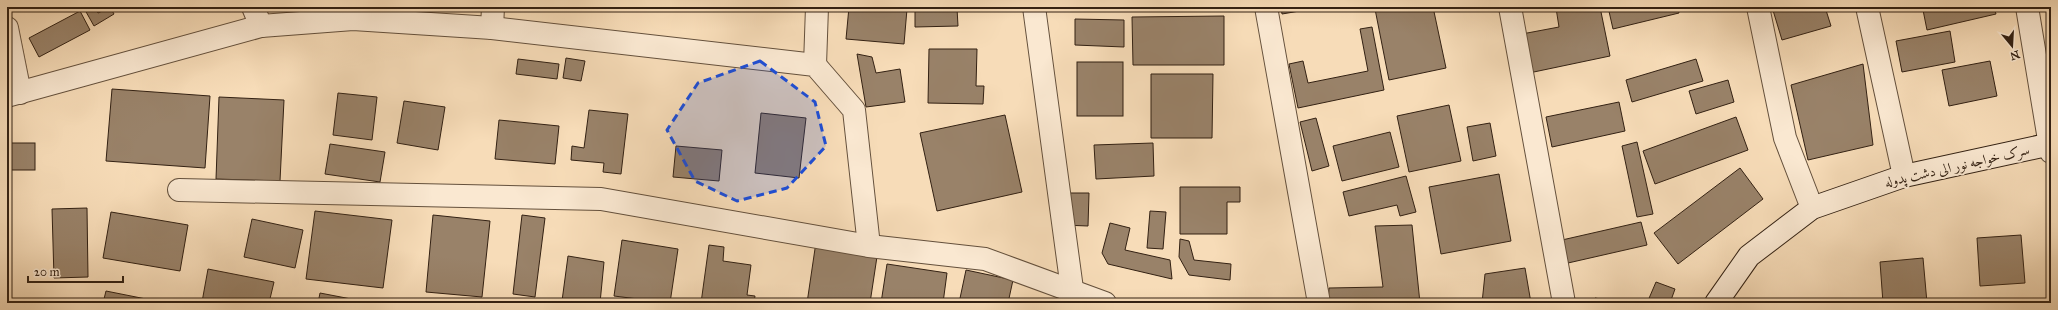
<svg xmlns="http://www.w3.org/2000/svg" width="2058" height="310" font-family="'IM FELL Great Primer',Amiri,serif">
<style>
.building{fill:#998269;stroke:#332113}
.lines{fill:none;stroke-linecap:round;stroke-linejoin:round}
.minor-casing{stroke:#64503c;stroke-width:24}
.secondary-casing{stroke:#332113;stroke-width:24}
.minor{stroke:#fae8d1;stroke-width:22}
.secondary{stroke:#fae8d1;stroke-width:22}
.marked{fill:#1d4ed8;fill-opacity:0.2;stroke:#1d4ed8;stroke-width:3;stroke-dasharray:8 5;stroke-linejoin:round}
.labels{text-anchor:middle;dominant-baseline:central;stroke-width:4;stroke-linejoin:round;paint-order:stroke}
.street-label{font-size:14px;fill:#332113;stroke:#fae8d1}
</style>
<rect width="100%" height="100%" fill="#f7dcb8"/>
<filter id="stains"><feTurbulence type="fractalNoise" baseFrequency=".005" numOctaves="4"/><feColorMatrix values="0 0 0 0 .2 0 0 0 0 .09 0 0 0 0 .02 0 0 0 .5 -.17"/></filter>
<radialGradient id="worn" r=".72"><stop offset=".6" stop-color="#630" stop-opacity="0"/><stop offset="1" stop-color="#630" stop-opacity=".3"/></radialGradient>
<!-- building -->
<g class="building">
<path d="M89 7H95L98 13 110 7 114 14 94 26 85 10Z"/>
<path d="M849 7 907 9 904 44 846 39Z"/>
<path d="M915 7 957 8 958 26 915 27Z"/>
<path d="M1281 7H1323L1282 14Z"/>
<path d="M1384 7H1433L1446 68 1389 80 1375 9Z"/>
<path d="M1563 7H1600L1610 56 1529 73 1522 34 1559 27 1556 8Z"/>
<path d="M1608 7H1678L1679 13 1613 29Z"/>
<path d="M1772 7H1825L1831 26 1782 40Z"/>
<path d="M1937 7H1994L1996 14 1927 30 1923 10Z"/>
<path d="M80 11 90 30 39 57 29 38Z"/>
<path d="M1224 16V65H1133L1132 17Z"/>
<path d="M1075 19 1124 20V47L1075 45Z"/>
<path d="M2051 26V45H2050L2047 27Z"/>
<path d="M1372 27 1384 90 1298 108 1289 64 1303 61 1308 83 1368 71 1360 29Z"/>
<path d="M1950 31 1955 62 1902 72 1896 41Z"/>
<path d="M929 49H977L976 86H984L983 104 928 103Z"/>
<path d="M857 54 872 57 876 73 900 69 905 102 866 107Z"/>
<path d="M566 58 585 61 581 81 563 78Z"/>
<path d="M518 59 559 64 557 79 516 74Z"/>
<path d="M1696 59 1703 81 1632 102 1626 80Z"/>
<path d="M1990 61 1997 96 1949 106 1942 70Z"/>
<rect x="1077" y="62" width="46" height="54"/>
<path d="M1863 64 1873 145 1808 160 1791 85Z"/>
<path d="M1151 74H1213L1212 138H1151Z"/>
<path d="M1728 80 1734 102 1696 114 1689 91Z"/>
<path d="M112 89 210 96 205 168 106 161Z"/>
<path d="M338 93 377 97 372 140 333 135Z"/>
<path d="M219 97 284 100 280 181 216 179Z"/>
<path d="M404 101 445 107 438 150 397 143Z"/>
<path d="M1619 102 1625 131 1552 147 1546 117Z"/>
<path d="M1449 105 1461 161 1409 172 1397 116Z"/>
<path d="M589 110 628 114 621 174 603 172 604 163 571 160 572 146 584 148Z"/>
<path d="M761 113 806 118 799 178 755 173Z"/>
<path d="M1005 115 1022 192 937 211 920 133Z"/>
<path d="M1736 117 1748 150 1655 184 1643 151Z"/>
<path d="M1316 118 1329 166 1312 171 1300 122Z"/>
<path d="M499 120 559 126 555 164 495 159Z"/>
<path d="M1490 123 1496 156 1473 161 1467 127Z"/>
<path d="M1390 132 1399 167 1342 181 1333 146Z"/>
<path d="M1637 142 1653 214 1637 217 1622 146Z"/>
<rect x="7" y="143" width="28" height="27"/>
<path d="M1153 143 1154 176 1096 179 1094 145Z"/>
<path d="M330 144 385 152 380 182 325 174Z"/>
<path d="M676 146 722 150 719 181 673 177Z"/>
<path d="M1740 168 1763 199 1678 264 1654 233Z"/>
<path d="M1499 174 1511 241 1441 254 1429 187Z"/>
<path d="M1406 176 1416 212 1400 216 1397 205 1349 216 1343 192Z"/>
<path d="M1180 187H1240V202H1227V234H1180Z"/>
<path d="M1064 193H1089L1088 226 1063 225Z"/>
<path d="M87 208 88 277 54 278 52 209Z"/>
<path d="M315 211 392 220 383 288 306 279Z"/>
<path d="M1150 211 1166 212 1163 249 1147 248Z"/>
<path d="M111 212 188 225 180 271 103 258Z"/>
<path d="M433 215 490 221 482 297 426 292Z"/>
<path d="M522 215 545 218 535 297 513 294Z"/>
<path d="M252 219 303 230 295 268 244 257Z"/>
<path d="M1641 222 1647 245 1568 263 1562 240Z"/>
<path d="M1110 223 1130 228 1125 250 1170 260 1172 279 1108 264 1102 253Z"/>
<path d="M1412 225 1420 303H1328L1329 288 1383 287 1375 226Z"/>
<path d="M2021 235 2025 283 1980 286 1977 238Z"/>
<path d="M1180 239 1189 241 1194 260 1231 264 1230 280 1189 275 1179 257Z"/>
<path d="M622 240 678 249 670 303 614 296Z"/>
<path d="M816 242 878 250 870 303H807Z"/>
<path d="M709 245 724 247 723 261 751 265 747 295 755 296 754 303H701Z"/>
<path d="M568 256 604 262 600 303 562 301Z"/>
<path d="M1923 258 1927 303H1883L1880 262Z"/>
<path d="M887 264 947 273 943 303H881Z"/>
<path d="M1525 268 1531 303H1482L1485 274Z"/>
<path d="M208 269 274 282 269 303 202 302Z"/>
<path d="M966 270 1013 280 1008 303H959Z"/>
<path d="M1656 282 1675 289 1670 303H1647Z"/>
<path d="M106 291 166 303H103Z"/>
<path d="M320 293 372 303H318Z"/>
<path d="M1595 298 1622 303H1595Z"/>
<path d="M1833 299V303H1777Z"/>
</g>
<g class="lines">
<!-- minor casing -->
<g class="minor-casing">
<g id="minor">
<path d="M253 7 261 26"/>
<path d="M1034 7 1072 289"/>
<path d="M1266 7 1319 303"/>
<path d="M1510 7 1564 303"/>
<path d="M1758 7 1785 138 1812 208"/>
<path d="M1867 7 1904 176"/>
<path d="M2027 7 2051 152"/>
<path d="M7 28 20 93"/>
<path d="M492 28 493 7"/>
<path d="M815 65 817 7"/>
<path d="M7 96 261 26 353 19 492 28 815 65 854 110 869 246"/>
<path d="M179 190 601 199 869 246 985 259 1105 303"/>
</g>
</g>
<!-- secondary casing -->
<g class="secondary-casing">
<path id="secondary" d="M1716 303 1749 256 1812 208 1904 176 2051 144"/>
</g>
<!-- minor -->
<use href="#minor" class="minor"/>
<!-- secondary -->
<use href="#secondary" class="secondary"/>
</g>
<!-- marked area -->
<path class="marked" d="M760 61 815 102 826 146 787 188 737 201 695 181 667 130 698 83Z"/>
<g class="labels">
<!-- street labels -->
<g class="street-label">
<text transform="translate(1957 166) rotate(-13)">سرک خواجه نور الی دشت پدوله</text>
</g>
</g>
<!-- margin -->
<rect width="2058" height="310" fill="none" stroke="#f7dcb8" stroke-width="24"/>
<rect x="8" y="8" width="2042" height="294" fill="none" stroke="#332113" stroke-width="2"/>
<rect x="12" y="12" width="2034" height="286" fill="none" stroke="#332113"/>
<!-- north arrow -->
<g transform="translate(2012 46) rotate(162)" stroke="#fae8d1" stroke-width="3" paint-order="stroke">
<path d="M0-3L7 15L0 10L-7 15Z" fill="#332113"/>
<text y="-6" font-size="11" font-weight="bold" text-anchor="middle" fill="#332113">N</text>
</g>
<!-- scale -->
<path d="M28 276v6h95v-6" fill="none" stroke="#332113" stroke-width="2"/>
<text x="34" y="276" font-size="12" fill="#332113" stroke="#fae8d1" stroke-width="3" paint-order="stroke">20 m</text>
<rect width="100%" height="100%" filter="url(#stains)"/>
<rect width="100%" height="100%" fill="url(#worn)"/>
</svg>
